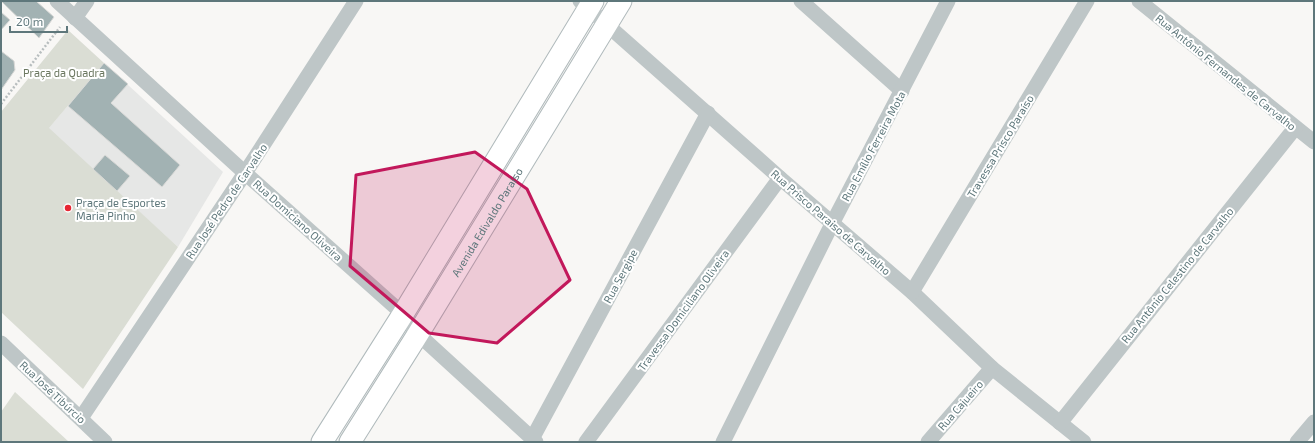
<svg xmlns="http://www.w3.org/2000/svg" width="1315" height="443" font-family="'Exo 2',sans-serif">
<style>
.built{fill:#e6e7e6}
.green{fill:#daddd4}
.building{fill:#a2b2b3;stroke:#d9d9d7}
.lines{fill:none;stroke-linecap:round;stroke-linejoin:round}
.secondary-casing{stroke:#b0babc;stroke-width:23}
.path{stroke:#b8bebf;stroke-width:2.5;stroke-dasharray:2 2;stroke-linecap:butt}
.street{stroke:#bec6c7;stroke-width:15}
.secondary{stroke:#fff;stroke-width:21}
.marked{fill:#c2185b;fill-opacity:0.2;stroke:#c2185b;stroke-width:3;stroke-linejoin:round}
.poi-dot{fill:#e72633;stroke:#fff;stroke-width:1.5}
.labels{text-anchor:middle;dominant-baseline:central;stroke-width:4;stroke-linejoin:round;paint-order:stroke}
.park-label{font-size:11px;fill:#6c7861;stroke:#fff}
.street-label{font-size:11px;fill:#5e777b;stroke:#fff}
.poi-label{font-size:11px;fill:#5e777b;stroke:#fff;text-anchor:start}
</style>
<rect width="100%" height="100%" fill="#f8f7f5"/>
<!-- built -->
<path class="built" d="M104 63 223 172 178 247 48 129Z"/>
<!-- green -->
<g class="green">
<path d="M68 30 104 63 49 128 178 247 83 389 1 312V112Z"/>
<path d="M15 392 69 442H1V412Z"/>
</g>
<!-- building -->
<g class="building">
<path d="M1 1H36L54 17 39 38Z"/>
<path d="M1 12 10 20 1 30Z"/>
<path d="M1 51 14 61 15 70 1 90Z"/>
<path d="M104 63 128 84 111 103 180 165 162 187 68 106Z"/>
<path d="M105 155 130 176 117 191 93 169Z"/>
</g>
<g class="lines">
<!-- secondary casing -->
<g class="secondary-casing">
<g id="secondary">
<path d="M322 442 403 314 593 1"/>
<path id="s1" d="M350 442 418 334 621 1"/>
</g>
</g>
<!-- path -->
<path class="path" d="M1 104 60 27"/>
<!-- street -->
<g class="street">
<path d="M57 1 245 173 403 314 418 334 536 442"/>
<path d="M580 1 780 178 912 292 992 368 1084 442"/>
<path d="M801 1 902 91"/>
<path d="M1139 1 1314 142"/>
<path d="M75 18 87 1"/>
<path d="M912 292 1087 1"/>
<path d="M1 343 105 442"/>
<path d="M81 418 245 173 356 1"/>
<path d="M1060 423 1295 128"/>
<path d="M532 439 708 113"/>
<path d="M586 442 780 178"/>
<path d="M723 442 832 224 948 1"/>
<path d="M928 442 992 368"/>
<path d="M1297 442 1314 422"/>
</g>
<!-- secondary -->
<use href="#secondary" class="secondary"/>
</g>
<!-- marked area -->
<path class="marked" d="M475 152 527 189 570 280 497 343 429 333 350 266 356 175Z"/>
<!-- markers -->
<circle class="poi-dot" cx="68" cy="208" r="4"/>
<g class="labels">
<!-- park labels -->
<g class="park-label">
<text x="64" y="72">Praça da Quadra</text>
</g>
<!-- street labels -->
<g class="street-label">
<text transform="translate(1226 72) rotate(39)">Rua Antônio Fernandes de Carvalho</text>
<text transform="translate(873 146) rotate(-62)">Rua Emílio Ferreira Mota</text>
<text transform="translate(1000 146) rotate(-59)">Travessa Prisco Paraíso</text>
<text transform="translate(226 201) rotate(-56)">Rua José Pedro de Carvalho</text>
<text transform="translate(298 220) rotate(42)">Rua Domiciano Oliveira</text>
<text stroke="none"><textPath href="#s1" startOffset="259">Avenida Edivaldo Paraiso</textPath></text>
<text transform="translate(831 222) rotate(41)">Rua Prisco Paraiso de Carvalho</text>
<text transform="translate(1177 275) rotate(-51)">Rua Antônio Celestino de Carvalho</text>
<text transform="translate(620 276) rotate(-62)">Rua Sergipe</text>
<text transform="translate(683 310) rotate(-54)">Travessa Domiciliano Oliveira</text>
<text transform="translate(53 392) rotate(43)">Rua José Tibúrcio</text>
<text transform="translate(960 405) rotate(-49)">Rua Cajueiro</text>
</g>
<!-- poi labels -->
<g class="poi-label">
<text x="76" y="202">Praça de Esportes<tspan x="76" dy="13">Maria Pinho</tspan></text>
</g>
</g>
<!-- border -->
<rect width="1315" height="443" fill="none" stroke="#5e777b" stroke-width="4"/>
<!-- scale -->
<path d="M10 26v6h57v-6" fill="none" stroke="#5e777b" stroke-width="2"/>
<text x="16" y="26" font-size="12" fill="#5e777b" stroke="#ffffff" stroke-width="3" paint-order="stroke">20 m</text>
</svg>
